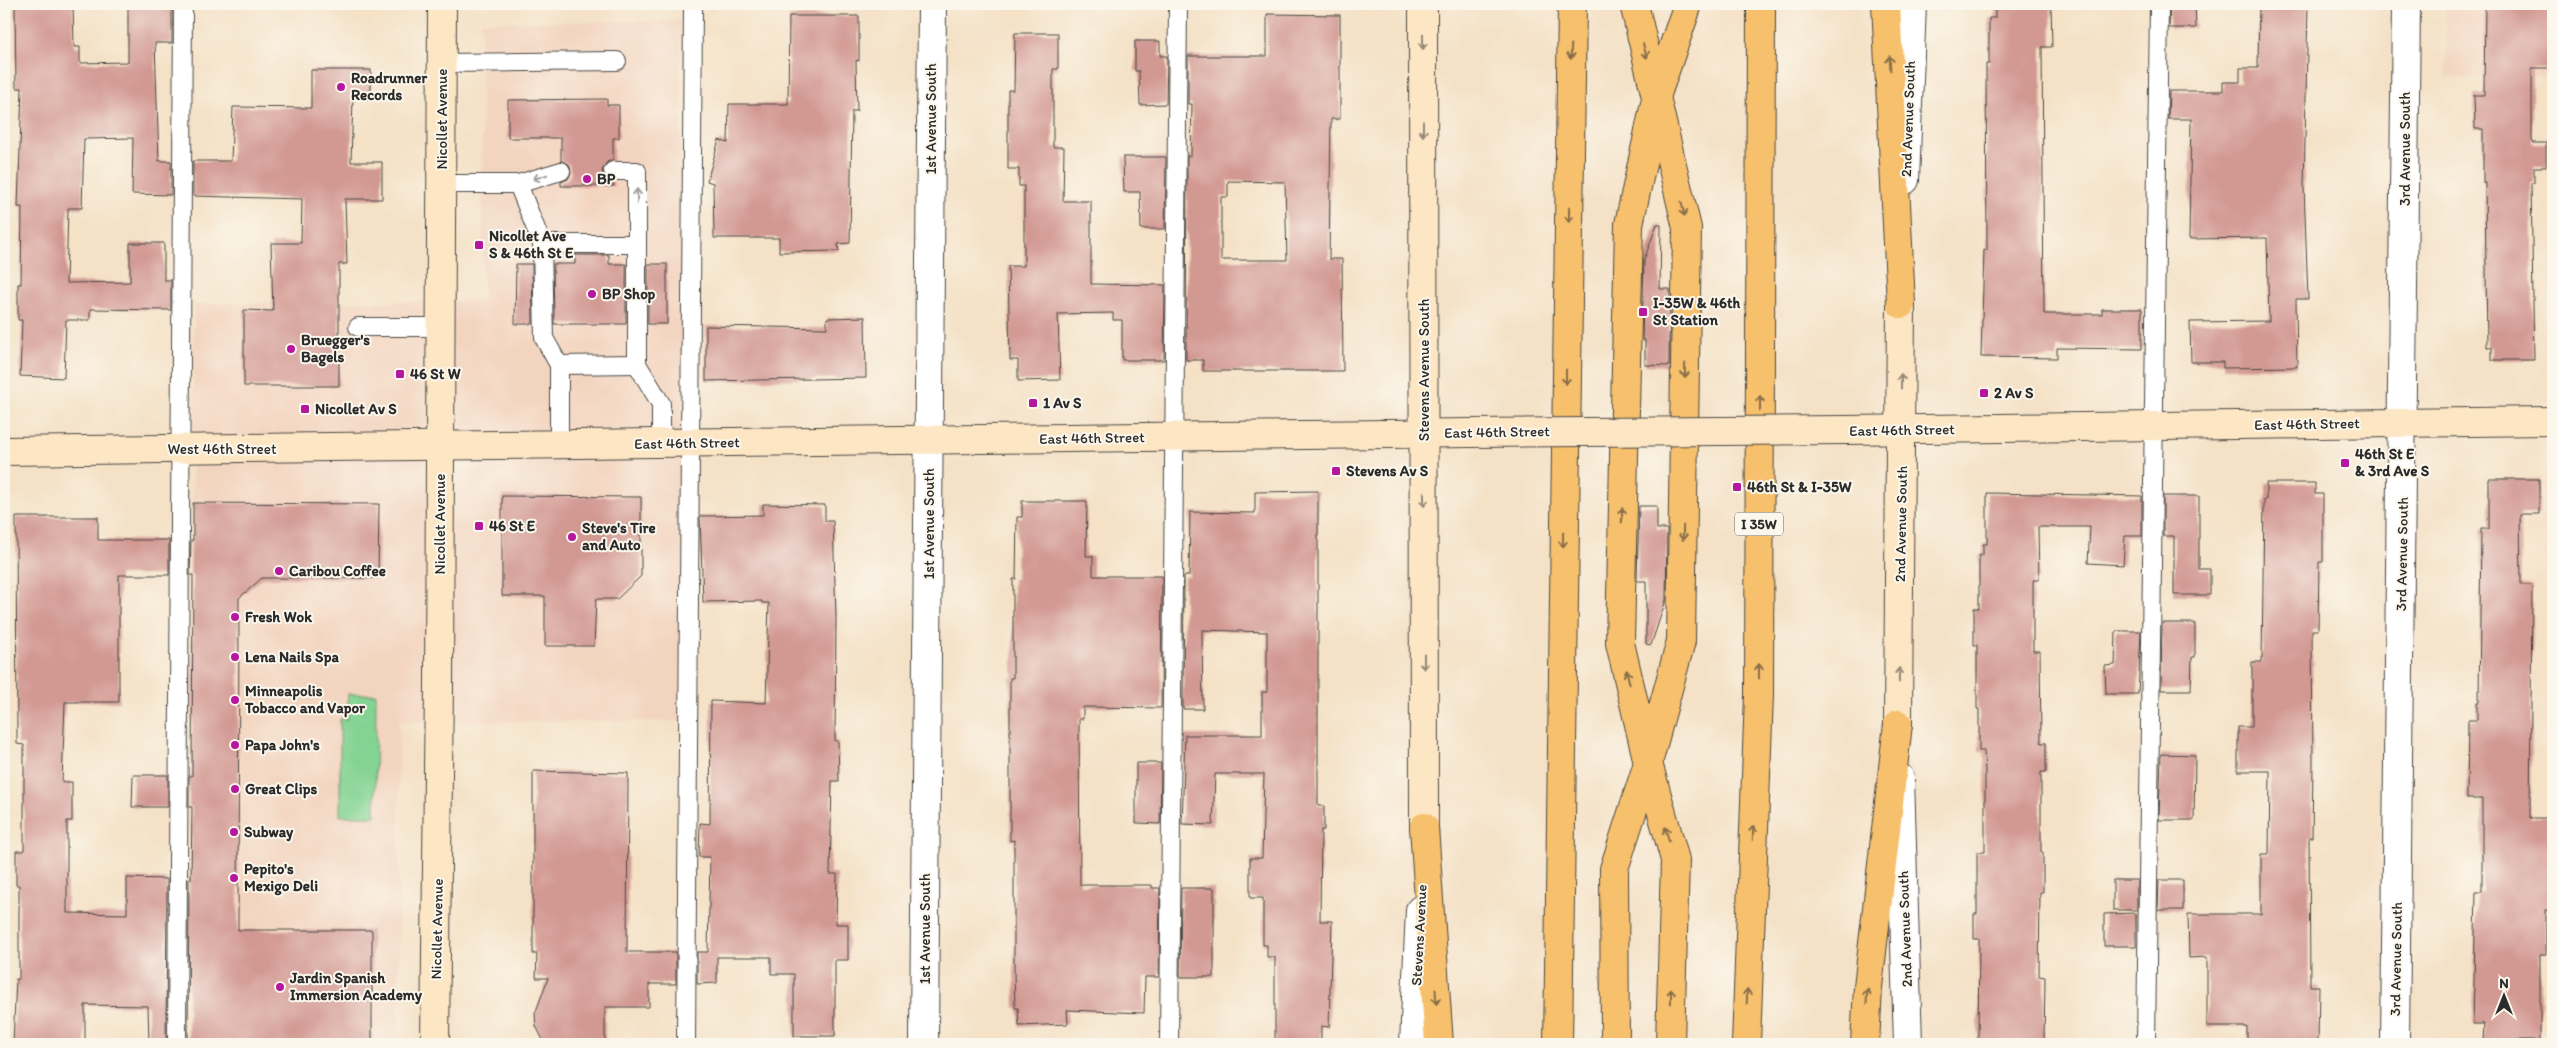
<svg xmlns="http://www.w3.org/2000/svg" width="2557" height="1048" font-family="Itim,sans-serif">
<style>
.built{fill:#f3d4bf}
.green{fill:#83d393;stroke:#577f5f}
.building{fill:#d29892;fill-rule:evenodd}
.lines{fill:none;stroke-linecap:round;stroke-linejoin:round}
.service-casing{stroke:#494642;stroke-width:20}
.minor-casing{stroke:#494642;stroke-width:30}
.secondary-casing{stroke:#494642;stroke-width:30}
.motorway-casing{stroke:#494642;stroke-width:30}
.service{stroke:#fff;stroke-width:18}
.minor{stroke:#fff;stroke-width:28}
.secondary{stroke:#fce6c4;stroke-width:28}
.motorway{stroke:#f7c06c;stroke-width:28}
.secondary-bridge-casing{stroke:#494642;stroke-width:30;stroke-linecap:butt}
.secondary-bridge{stroke:#fce6c4;stroke-width:28}
.oneway{stroke:#948878}
.oneway2{stroke:#876e48}
.oneway3{stroke:#a0a0a0}
.poi-dot{fill:#b5179e;stroke:#fbf7ec;stroke-width:2}
.labels{text-anchor:middle;dominant-baseline:central;stroke-width:4;stroke-linejoin:round;paint-order:stroke}
.shield{fill:#fbf7ec;stroke:#696865;stroke-width:1}
.shield-label{font-size:14px;font-weight:bold;fill:#2b2b2b}
.poi-label{font-size:15px;font-weight:bold;fill:#2b2b2b;stroke:#fbf7ec;text-anchor:start}
.street-label{font-size:15px;fill:#2b2b2b;stroke:#fbf7ec}
</style>
<rect width="100%" height="100%" fill="#fbf7ec"/>
<filter id="ink" filterUnits="userSpaceOnUse"><feTurbulence type="fractalNoise" baseFrequency=".02" numOctaves="2"/><feDisplacementMap in="SourceGraphic" scale="10" xChannelSelector="R" yChannelSelector="G"/><feConvolveMatrix kernelMatrix="1 2 1 2 8 2 1 2 1" color-interpolation-filters="sRGB"/></filter>
<filter id="wash" filterUnits="userSpaceOnUse"><feTurbulence type="fractalNoise" baseFrequency=".0096" numOctaves="4" result="noise"/><feDisplacementMap in="SourceGraphic" scale="20" xChannelSelector="R" yChannelSelector="G"/><feGaussianBlur stdDeviation="1.12" result="paint"/><feColorMatrix in="noise" values="0 0 0 0 0 0 0 0 0 0 0 0 0 0 0 0 0 1.4 0 .05"/><feComposite in="paint" operator="in"/></filter>
<g filter="url(#wash)">
<rect width="100%" height="100%" fill="#f4e1c6"/>
<!-- built -->
<g class="built">
<path d="M2446 4H2553V77H2447Z"/>
<path d="M680 21 684 410 682 721 399 722V1044H189L194 304 483 301 481 22Z"/>
</g>
<!-- green -->
<path class="green" d="M348 694H376L375 816H340V719H347Z"/>
<g id="blocks">
<!-- building -->
<g class="building">
<path d="M15 4H73L74 47H80V63L128 62V4H172V43H155L159 161H171V195L132 194 133 138 84 139 82 208H68L66 283 130 282V243H164V280H171V310L90 309V320H66L64 378 20 376 22 320H18V284H21L22 207H18L22 88H16Z"/>
<path d="M2051 4 2052 47H2042L2044 314H2102V309H2142V349L2057 348V358L1981 357 1984 250H1987L1986 64H1989V18H1995V5Z"/>
<path d="M2170 4H2195L2196 28H2169Z"/>
<path d="M2259 4H2308L2304 186 2308 299H2296L2297 367 2223 368V362H2191L2190 322 2269 321 2267 238 2189 239 2191 119H2168L2169 91H2223V82H2240V68H2258Z"/>
<path d="M2485 4H2553V68H2532V141L2534 143H2546V167H2534V183H2531L2534 360H2492V347H2487L2485 183H2483V129H2475L2474 95H2484Z"/>
<path d="M1267 14 1340 15V119H1331L1329 259H1342L1343 371H1203V360H1186L1187 156H1191L1192 104H1188V56H1267ZM1228 181 1285 182 1287 260H1221V197H1228Z"/>
<path d="M789 16H859V61L856 60 857 111H852L850 243 838 244 839 251 779 252V238H714L713 183 707 181 719 140 728 143 729 104H788Z"/>
<path d="M1015 33H1058V69H1053V147H1064L1063 201H1091V284L1165 285 1164 360H1122V320H1113V313L1058 314 1060 380 1018 381V360H1010L1008 266H1024V186H1019V169H1008V90H1014Z"/>
<path d="M1135 41H1160V56H1167L1166 104 1140 105 1139 71H1135Z"/>
<path d="M311 70H371V99H353L351 162H382V199H345L347 264H339V386H244V310L273 311 271 243H301L302 199 193 196V161H231L233 107 311 108Z"/>
<path d="M607 99V105H619V138H613V160L607 162 602 171 604 177 613 182 614 186H561V182L568 179 571 173 569 164 561 161V138H508V100Z"/>
<path d="M1123 157H1166L1165 229H1141L1140 192H1124Z"/>
<path d="M1657 224 1661 225 1660 289H1670L1669 366 1645 365V340H1642L1644 260Z"/>
<path d="M575 255H609V264H626V324H554L553 264H575Z"/>
<path d="M516 264H532L533 324H515Z"/>
<rect x="648" y="264" width="19" height="60"/>
<path d="M865 317 866 378 706 381V326L827 328V318Z"/>
<path d="M2489 479H2539V514H2520L2521 585H2531L2532 587 2530 818H2553V910H2546V955H2540V1041H2483L2484 1024H2473L2476 892H2482V799H2467L2468 720H2477V702H2479L2481 529H2489Z"/>
<path d="M2266 483H2315V494H2323V562H2319L2318 630H2312L2313 765 2312 837H2309L2310 986H2319L2318 1044H2247V1027H2207V957L2189 958 2188 914H2261V854H2269L2270 771H2238V727H2252V662H2262L2264 500H2266Z"/>
<path d="M1318 491V806H1324V830H1321L1320 921H1332L1329 1027 1321 1026V1044H1275V957H1267V945H1263V898H1250V858H1262L1264 774H1215L1213 825 1182 824 1185 735H1262V692H1267V632L1202 630 1203 709H1183L1184 576H1189L1190 512 1255 513V492Z"/>
<path d="M1987 493 2142 496V536H2125L2123 565 2088 563 2090 527H2038L2039 580H2033V651H2040L2041 743H2046V772H2041V852H2043V892H2040L2039 976 2045 977 2044 1044H1978L1979 939H1974V914H1977V852H1985V772L1984 751H1979V709H1977V645H1974V608H1979V555H1983V544H1987Z"/>
<path d="M502 496 641 497V576L617 599H596L594 646H545V596H502Z"/>
<path d="M2163 496H2199V569H2210V595H2174V536H2163Z"/>
<path d="M1022 501H1087L1086 556H1093V576H1162L1161 708 1083 707V719H1079L1080 885H1152V888H1160L1159 977H1145L1144 1013 1067 1010 1068 1024 1019 1026 1018 1008H1015L1014 972V840L1010 841V678H1013V579H1016L1017 517H1022Z"/>
<path d="M193 503 379 504 378 578H262L239 598 238 930H372V1044H188L189 879H191L192 807H189V776H192L193 575H190L191 540H193Z"/>
<path d="M763 504 825 505V521H833L836 617 835 741H838L839 781H832L830 874H837L836 924H848V960H835V1036H794V974H771V957H717V983L697 984V952H708L710 857H699L700 823 710 824 711 701 766 703 769 603H762V601L703 602 700 516 763 515Z"/>
<path d="M1639 506H1657V529H1667L1666 600 1651 645 1646 644V581H1637Z"/>
<path d="M16 517H98V540H169V575H119V702H65L62 782H72V821H67V913L127 914V878L167 879 166 1044H149L148 1006 85 1005V1044H13L16 979H19V885H16V851H24V745L17 744Z"/>
<path d="M2162 623H2195V657H2192L2191 690H2161Z"/>
<path d="M2116 631H2141L2138 694H2106L2105 666 2115 665Z"/>
<path d="M2161 754 2195 755 2194 820H2159Z"/>
<path d="M1136 763H1161L1160 824 1136 823Z"/>
<path d="M533 771 628 773 627 952H676V984H649V1007H605V1043L545 1044 536 1026 535 1014 548 978H536L537 954H533Z"/>
<path d="M133 775H168V807H132Z"/>
<rect x="2113" y="880" width="24" height="30"/>
<path d="M2159 880H2183V910H2158Z"/>
<path d="M1181 888H1214V977H1180Z"/>
<path d="M2136 913V946H2104V914Z"/>
</g>
</g>
</g>
<g filter="url(#ink)">
<use href="#blocks" fill-opacity="0" stroke="#494642" stroke-width="1"/>
<g class="lines">
<!-- service casing -->
<g class="service-casing">
<g id="service">
<path d="M442 63 617 61"/>
<path d="M613 171H637V364L661 404V444"/>
<path d="M442 184H518L561 171"/>
<path d="M518 184 542 244 544 338 559 365V445"/>
<path d="M542 244H637"/>
<path d="M358 327H441"/>
<path d="M559 365 637 364"/>
<path d="M177 1044 183 4"/>
<path d="M686 1044 693 4"/>
<path d="M1169 1044 1178 4"/>
<path d="M2146 1044 2159 4"/>
</g>
</g>
<!-- minor casing -->
<g class="minor-casing">
<g id="minor">
<path d="M1905 180 1912 4"/>
<path d="M1900 778 1908 1044"/>
<path d="M924 1044 932 4"/>
<path d="M1414 1044 1420 910"/>
<path d="M2395 1044 2406 4"/>
</g>
</g>
<!-- secondary casing -->
<g class="secondary-casing">
<g id="secondary">
<path d="M1423 4 1424 827"/>
<path d="M1846 430 2553 421"/>
<path d="M4 451 1470 433"/>
<path d="M1898 724 1901 304"/>
<path d="M435 1044 439 684 442 4"/>
</g>
</g>
<!-- motorway casing -->
<g class="motorway-casing">
<g id="motorway">
<path d="M1886 4 1901 304"/>
<path d="M1424 827 1439 1044"/>
<path d="M1558 1044 1572 4"/>
<path d="M1615 1044 1614 869 1648 763 1681 641 1687 228 1634 4"/>
<path d="M1670 1044 1675 860 1648 763 1620 643 1629 224 1657 94 1688 4"/>
<path d="M1746 1044 1759 695 1761 4"/>
<path d="M1865 1044 1868 987 1898 724"/>
</g>
</g>
<!-- service -->
<use href="#service" class="service"/>
<!-- minor -->
<use href="#minor" class="minor"/>
<!-- secondary -->
<use href="#secondary" class="secondary"/>
<!-- motorway -->
<use href="#motorway" class="motorway"/>
<!-- secondary-bridge casing -->
<g class="secondary-bridge-casing">
<path id="secondary-bridge" d="M1470 433 1846 430"/>
</g>
<!-- secondary-bridge -->
<use href="#secondary-bridge" class="secondary-bridge"/>
</g>
<!-- one-way arrows -->
<defs><path id="oneway-shaft" d="M-6 0H5M1.5-3L5.5 0L1.5 3" fill="none" stroke-width="1.6" stroke-linecap="round" stroke-linejoin="round" transform="scale(1.25)"/></defs>
<g class="oneway">
<use href="#oneway-shaft" transform="translate(1423 42) rotate(90)"/>
<use href="#oneway-shaft" transform="translate(1423 129) rotate(90)"/>
<use href="#oneway-shaft" transform="translate(1901 381) rotate(-90)"/>
<use href="#oneway-shaft" transform="translate(1424 499) rotate(90)"/>
<use href="#oneway-shaft" transform="translate(1424 662) rotate(90)"/>
<use href="#oneway-shaft" transform="translate(1899 675) rotate(-89)"/>
</g>
<g class="oneway2">
<use href="#oneway-shaft" transform="translate(1645 51) rotate(75)"/>
<use href="#oneway-shaft" transform="translate(1571 52) rotate(91)"/>
<use href="#oneway-shaft" transform="translate(1890 63) rotate(-93)"/>
<use href="#oneway-shaft" transform="translate(1683 209) rotate(77)"/>
<use href="#oneway-shaft" transform="translate(1569 215) rotate(91)"/>
<use href="#oneway-shaft" transform="translate(1685 371) rotate(91)"/>
<use href="#oneway-shaft" transform="translate(1566 377) rotate(91)"/>
<use href="#oneway-shaft" transform="translate(1760 403) rotate(-90)"/>
<use href="#oneway-shaft" transform="translate(1622 515) rotate(-89)"/>
<use href="#oneway-shaft" transform="translate(1683 533) rotate(91)"/>
<use href="#oneway-shaft" transform="translate(1563 540) rotate(91)"/>
<use href="#oneway-shaft" transform="translate(1759 671) rotate(-90)"/>
<use href="#oneway-shaft" transform="translate(1628 677) rotate(-103)"/>
<use href="#oneway-shaft" transform="translate(1753 833) rotate(-88)"/>
<use href="#oneway-shaft" transform="translate(1667 834) rotate(-105)"/>
<use href="#oneway-shaft" transform="translate(1671 996) rotate(-89)"/>
<use href="#oneway-shaft" transform="translate(1747 996) rotate(-88)"/>
<use href="#oneway-shaft" transform="translate(1867 996) rotate(-87)"/>
<use href="#oneway-shaft" transform="translate(1436 997) rotate(86)"/>
</g>
<g class="oneway3">
<use href="#oneway-shaft" transform="translate(540 177) rotate(162)"/>
<use href="#oneway-shaft" transform="translate(637 196) rotate(-90)"/>
</g>
</g>
<!-- markers -->
<g class="poi-dot">
<circle cx="341" cy="87" r="5"/>
<circle cx="587" cy="179" r="5"/>
<rect x="474" y="240" width="10" height="10" rx="2.5"/>
<circle cx="592" cy="294" r="5"/>
<rect x="1638" y="307" width="10" height="10" rx="2.5"/>
<circle cx="291" cy="349" r="5"/>
<rect x="395" y="369" width="10" height="10" rx="2.5"/>
<rect x="1979" y="388" width="10" height="10" rx="2.5"/>
<rect x="1028" y="398" width="10" height="10" rx="2.5"/>
<rect x="300" y="404" width="10" height="10" rx="2.5"/>
<rect x="2340" y="458" width="10" height="10" rx="2.5"/>
<rect x="1331" y="466" width="10" height="10" rx="2.5"/>
<rect x="1732" y="482" width="10" height="10" rx="2.5"/>
<rect x="474" y="521" width="10" height="10" rx="2.5"/>
<circle cx="572" cy="537" r="5"/>
<circle cx="279" cy="571" r="5"/>
<circle cx="235" cy="617" r="5"/>
<circle cx="235" cy="657" r="5"/>
<circle cx="235" cy="700" r="5"/>
<circle cx="235" cy="745" r="5"/>
<circle cx="235" cy="789" r="5"/>
<circle cx="234" cy="832" r="5"/>
<circle cx="234" cy="878" r="5"/>
<circle cx="280" cy="987" r="5"/>
</g>
<g class="labels">
<!-- shield labels -->
<rect class="shield" x="1735" y="512.5" width="48" height="23" rx="4"/>
<g class="shield-label">
<text x="1759" y="524">I 35W</text>
</g>
<!-- poi labels -->
<g class="poi-label">
<text x="351" y="78">Roadrunner<tspan x="351" dy="17">Records</tspan></text>
<text x="597" y="179">BP</text>
<text x="489" y="236">Nicollet Ave<tspan x="489" dy="17">S &amp; 46th St E</tspan></text>
<text x="602" y="294">BP Shop</text>
<text x="1653" y="303">I-35W &amp; 46th<tspan x="1653" dy="17">St Station</tspan></text>
<text x="301" y="340">Bruegger's<tspan x="301" dy="17">Bagels</tspan></text>
<text x="410" y="374">46 St W</text>
<text x="1994" y="393">2 Av S</text>
<text x="1043" y="403">1 Av S</text>
<text x="315" y="409">Nicollet Av S</text>
<text x="2355" y="454">46th St E<tspan x="2355" dy="17">&amp; 3rd Ave S</tspan></text>
<text x="1346" y="471">Stevens Av S</text>
<text x="1747" y="487">46th St &amp; I-35W</text>
<text x="489" y="526">46 St E</text>
<text x="582" y="528">Steve's Tire<tspan x="582" dy="17">and Auto</tspan></text>
<text x="289" y="571">Caribou Coffee</text>
<text x="245" y="617">Fresh Wok</text>
<text x="245" y="657">Lena Nails Spa</text>
<text x="245" y="691">Minneapolis<tspan x="245" dy="17">Tobacco and Vapor</tspan></text>
<text x="245" y="745">Papa John's</text>
<text x="245" y="789">Great Clips</text>
<text x="244" y="832">Subway</text>
<text x="244" y="869">Pepito's<tspan x="244" dy="17">Mexigo Deli</tspan></text>
<text x="290" y="978">Jardin Spanish<tspan x="290" dy="17">Immersion Academy</tspan></text>
</g>
<!-- street labels -->
<g class="street-label">
<text transform="translate(442 119) rotate(-90)">Nicollet Avenue</text>
<text transform="translate(931 119) rotate(-90)">1st Avenue South</text>
<text transform="translate(1908 119) rotate(-88)">2nd Avenue South</text>
<text transform="translate(2405 149) rotate(-90)">3rd Avenue South</text>
<text transform="translate(1424 370) rotate(-90)">Stevens Avenue South</text>
<text transform="translate(2307 424) rotate(-1)">East 46th Street</text>
<text transform="translate(1902 430) rotate(-1)">East 46th Street</text>
<text transform="translate(1497 432) rotate(-1)">East 46th Street</text>
<text transform="translate(1092 438) rotate(-1)">East 46th Street</text>
<text transform="translate(687 443) rotate(-1)">East 46th Street</text>
<text x="222" y="449">West 46th Street</text>
<text transform="translate(440 524) rotate(-90)">Nicollet Avenue</text>
<text transform="translate(929 524) rotate(-90)">1st Avenue South</text>
<text transform="translate(1901 524) rotate(-89)">2nd Avenue South</text>
<text transform="translate(2402 554) rotate(-89)">3rd Avenue South</text>
<text transform="translate(437 929) rotate(-89)">Nicollet Avenue</text>
<text transform="translate(925 929) rotate(-90)">1st Avenue South</text>
<text transform="translate(1905 929) rotate(-92)">2nd Avenue South</text>
<text transform="translate(1419 935) rotate(-87)">Stevens Avenue</text>
<text transform="translate(2396 959) rotate(-89)">3rd Avenue South</text>
</g>
</g>
<!-- margin -->
<rect width="2557" height="1048" fill="none" stroke="#fbf7ec" stroke-width="20"/>
<!-- north arrow -->
<g transform="translate(2504 996)" stroke="#fbf7ec" stroke-width="4" paint-order="stroke">
<path d="M0-4L9 19L0 12L-9 19Z" fill="#2b2b2b"/>
<text y="-8" font-size="14" font-weight="bold" text-anchor="middle" fill="#2b2b2b">N</text>
</g>
</svg>
